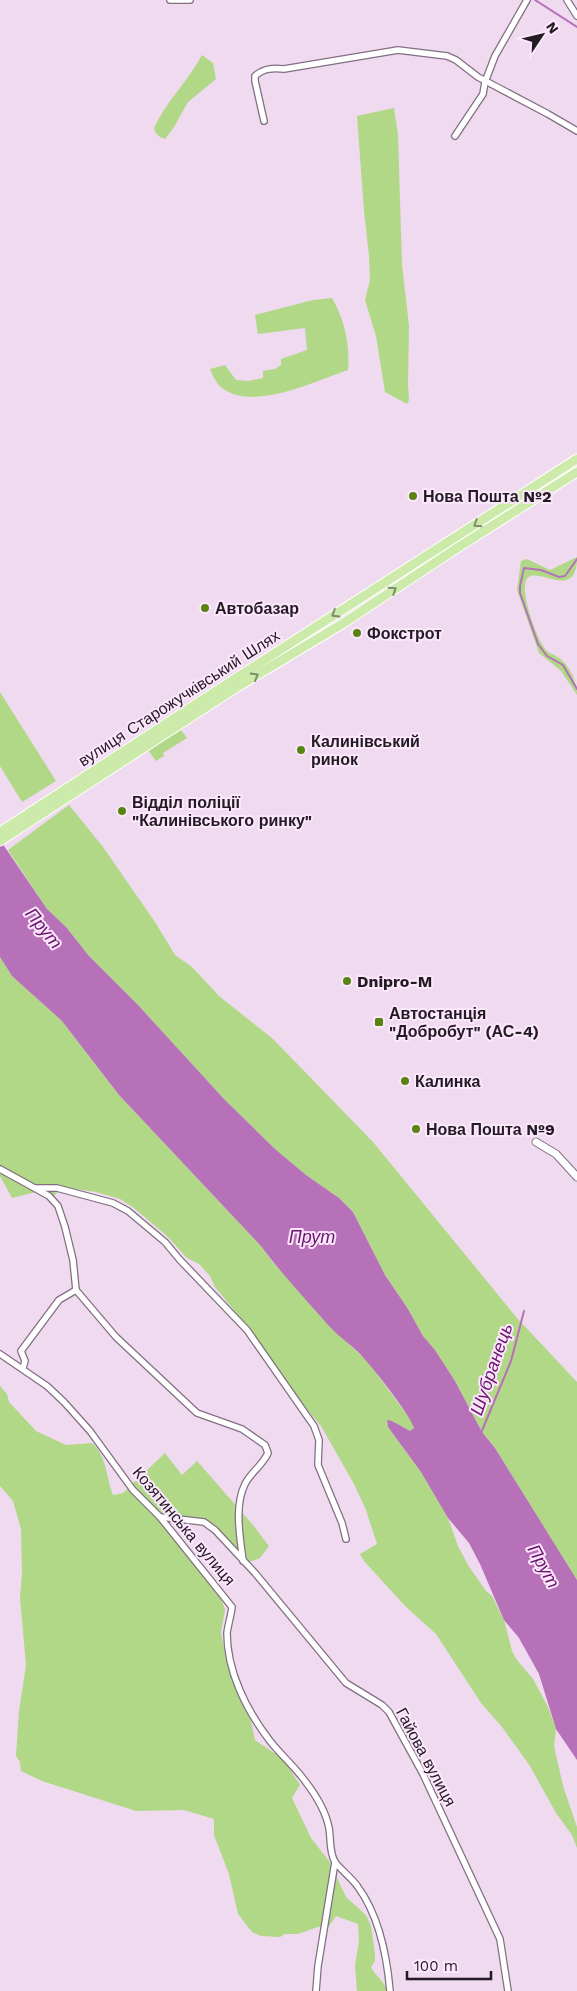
<svg xmlns="http://www.w3.org/2000/svg" width="577" height="1991" font-family="'Work Sans',sans-serif">
<style>
.green{fill:#b1d887}
.water{fill:#b771b9}
.lines{fill:none;stroke-linecap:round;stroke-linejoin:round}
.stream{stroke:#b771b9;stroke-width:2}
.minor-casing{stroke:#826f82;stroke-width:8}
.tertiary-casing{stroke:#826f82;stroke-width:9}
.primary-casing{stroke:#fff;stroke-width:11}
.minor{stroke:#fff;stroke-width:5.5}
.tertiary{stroke:#fff;stroke-width:7}
.primary{stroke:#cceaa9;stroke-width:9}
.oneway{stroke:#808d6c}
.poi-dot{fill:#588411;stroke:#fce7fc;stroke-width:2}
.labels{text-anchor:middle;dominant-baseline:central;stroke-width:4;stroke-linejoin:round;paint-order:stroke}
.poi-label{font-size:16px;font-weight:bold;fill:#221b22;stroke:#fce7fc;text-anchor:start}
.street-label{font-size:16px;fill:#221b22;stroke:#fce7fc}
.water-label{font-size:18px;font-style:italic;fill:#6b1470;stroke:#fce7fc}
</style>
<rect width="100%" height="100%" fill="#efdaef"/>
<!-- green -->
<g class="green">
<path d="M202 55 213 63 216 79 188 102 174 127 165 139C159 137 156 135 154 128 166 102 188 81 202 55Z"/>
<path d="M394 108 398 135 402 264 409 326 408 384 409 400 407 404 385 392 376 336 365 300 370 280 369 256 364 211 357 116Z"/>
<path d="M332 298C345 320 350 346 348 370 315 381 253 412 222 388 216 383 213 376 210 369L225 365 236 380 248 381 263 378V371L275 369 281 365V359L307 350 305 328 258 334 255 315 313 300Z"/>
<path d="M577 557C577 608 528 556 525 585 523 599 536 636 544 647 547 653 551 653 556 656 569 663 577 681 577 695L561 671 539 653 517 590 521 561 527 559 550 570Z"/>
<path d="M0 692 56 781 22 802 0 766Z"/>
<path d="M156 707 162 716 141 730 138 725 139 719Z"/>
<path d="M181 730 187 738 163 753 164 756 156 761 148 750Z"/>
<path d="M69 805 103 847 155 922 175 955 192 967 219 996 273 1039 373 1142 517 1318 577 1382V1580L495 1448 482 1432 455 1381 435 1350 423 1336 408 1309 385 1275 353 1212 339 1198 306 1175 275 1149 224 1099 138 1005 89 956 66 927 47 909 8 850Z"/>
<path d="M0 957 12 976 62 1021 119 1095 260 1245 272 1261 331 1327 368 1362 413 1423 414 1428 410 1431 392 1421H387L388 1427 421 1472 448 1518 458 1546 468 1565 486 1591 492 1596 504 1620 512 1651 517 1660 533 1679 548 1707 556 1729 554 1746 563 1786 577 1827V1848L572 1835 556 1813 530 1766 502 1727 481 1703 436 1634 406 1607 364 1561 360 1554 377 1544 366 1510 354 1484 321 1426 302 1403 252 1332 215 1287 210 1276 199 1264 187 1258 167 1236 134 1208 120 1199 96 1192 62 1187 50 1200 36 1192 12 1198 0 1176Z"/>
<path d="M0 1386 7 1394 9 1402 36 1431 66 1445 92 1443C107 1456 106 1477 113 1495L123 1493 165 1453 182 1475 197 1461 253 1525 269 1546 260 1558 249 1562 216 1526 205 1519 159 1521 221 1597 225 1610 221 1632 226 1660 236 1690 251 1721 255 1740 283 1759 300 1785 292 1798 311 1838 329 1861 346 1897 366 1915 371 1926 375 1954V1961L371 1967C375 1976 385 1981 387 1991H357L355 1965 359 1941 358 1924 336 1916 329 1926 318 1927 298 1934H285L280 1937 261 1936 252 1932 238 1914 229 1874 214 1835V1819L184 1810 136 1811 42 1781 21 1771 20 1762 16 1756 19 1711 26 1665 20 1598 22 1574 21 1529 13 1501 0 1486Z"/>
</g>
<!-- water -->
<path class="water" d="M0 840 47 909 66 927 89 956 138 1005 224 1099 275 1149 306 1175 339 1198 353 1212 385 1275 408 1309 423 1336 435 1350 455 1381 482 1432 495 1448 577 1580V1760L556 1729 539 1674 519 1638 504 1620 480 1564 469 1543 448 1518 421 1472 388 1427 387 1420 392 1421 410 1431 414 1428C412 1417 368 1361 358 1352 349 1343 338 1336 329 1326 306 1300 281 1273 260 1245L119 1095 62 1021 12 976 0 957Z"/>
<g class="lines">
<!-- stream -->
<g class="stream">
<path d="M535 0 577 27"/>
<path d="M577 559 565 576 559 577 541 570 524 568 520 586V593L538 644 547 656 563 665 577 689"/>
<path d="M481 1433 511 1361 524 1311"/>
</g>
<!-- minor casing -->
<g class="minor-casing">
<g id="minor">
<path d="M170 0H190"/>
<path d="M567 0 577 16"/>
<path d="M264 121 255 81V76C264 68 273 68 284 69L398 50 447 56 456 60 478 77 548 114 577 131"/>
<path d="M455 136 483 94 485 82 495 56 527 0"/>
<path d="M0 1169 49 1196 58 1206 65 1227 73 1260 76 1290 116 1337 197 1413 242 1429 265 1445 268 1453C262 1466 251 1472 245 1484 234 1506 240 1537 243 1561"/>
<path d="M36 1188H57L113 1203 128 1211 165 1242 180 1260 247 1330 314 1426 319 1440 318 1465 342 1523 346 1539"/>
<path d="M0 1354 47 1386 64 1402 90 1431 133 1490 160 1517 232 1607C231 1616 228 1625 227 1633 227 1672 247 1711 270 1741 281 1755 295 1767 305 1781 315 1794 326 1812 329 1828 331 1839 329 1852 335 1862 340 1869 352 1878 358 1887 379 1916 387 1956 390 1991"/>
<path d="M23 1368 25 1361 21 1351 59 1300 76 1290"/>
<path d="M160 1517 204 1522 215 1530 255 1573 346 1683 382 1705 389 1712 423 1774 500 1939 508 1991"/>
<path d="M316 1991 318 1966 335 1862"/>
</g>
</g>
<!-- tertiary casing -->
<g class="tertiary-casing">
<path id="tertiary" d="M536 1142 556 1154 577 1177"/>
</g>
<!-- primary casing -->
<g class="primary-casing">
<g id="primary">
<path d="M0 832 233 680 577 459"/>
<path d="M0 841 237 687 342 624 454 550 577 472"/>
</g>
</g>
<!-- minor -->
<use href="#minor" class="minor"/>
<!-- tertiary -->
<use href="#tertiary" class="tertiary"/>
<!-- primary -->
<use href="#primary" class="primary"/>
</g>
<!-- one-way arrows -->
<defs><path id="oneway-chevron" d="M-2-3.5L2.5 0L-2 3.5" fill="none" stroke-width="1.6" stroke-linecap="round" stroke-linejoin="round" transform="scale(1.25)"/></defs>
<g class="oneway">
<use href="#oneway-chevron" transform="translate(477 524) rotate(147)"/>
<use href="#oneway-chevron" transform="translate(393 590) rotate(-33)"/>
<use href="#oneway-chevron" transform="translate(335 614) rotate(148)"/>
<use href="#oneway-chevron" transform="translate(255 676) rotate(-31)"/>
</g>
<!-- markers -->
<g class="poi-dot">
<circle cx="413" cy="496" r="5"/>
<circle cx="205" cy="608" r="5"/>
<circle cx="357" cy="633" r="5"/>
<circle cx="301" cy="750" r="5"/>
<circle cx="122" cy="811" r="5"/>
<circle cx="347" cy="981" r="5"/>
<rect x="374" y="1017" width="10" height="10" rx="2.5"/>
<circle cx="405" cy="1081" r="5"/>
<circle cx="416" cy="1129" r="5"/>
</g>
<g class="labels">
<!-- poi labels -->
<g class="poi-label">
<text x="423" y="496">Нова Пошта №2</text>
<text x="215" y="608">Автобазар</text>
<text x="367" y="633">Фокстрот</text>
<text x="311" y="741">Калинівський<tspan x="311" dy="18">ринок</tspan></text>
<text x="132" y="802">Відділ поліції<tspan x="132" dy="18">"Калинівського ринку"</tspan></text>
<text x="357" y="981">Dnipro-M</text>
<text x="389" y="1013">Автостанція<tspan x="389" dy="18">"Добробут" (АС-4)</tspan></text>
<text x="415" y="1081">Калинка</text>
<text x="426" y="1129">Нова Пошта №9</text>
</g>
<!-- street labels -->
<g class="street-label">
<text transform="translate(179 698) rotate(-33)">вулиця Старожучківський Шлях</text>
<text transform="translate(184 1526) rotate(50)">Козятинська вулиця</text>
<text transform="translate(426 1757) rotate(62)">Гайова вулиця</text>
</g>
<!-- water labels -->
<g class="water-label">
<text transform="translate(44 928) rotate(51)">Прут</text>
<text x="312" y="1236">Прут</text>
<text transform="translate(491 1369) rotate(-71)">Шубранець</text>
<text transform="translate(544 1566) rotate(61)">Прут</text>
</g>
</g>
<!-- north arrow -->
<g transform="translate(542 35) rotate(55)" stroke="#fce7fc" stroke-width="4" paint-order="stroke">
<path d="M0-4L9 19L0 12L-9 19Z" fill="#221b22"/>
<text y="-8" font-size="14" font-weight="bold" text-anchor="middle" fill="#221b22">N</text>
</g>
<!-- scale -->
<path d="M407 1971v8h84v-8" fill="none" stroke="#221b22" stroke-width="2.5"/>
<text x="414" y="1971" font-size="15" fill="#221b22" stroke="#fce7fc" stroke-width="4" paint-order="stroke">100 m</text>
</svg>
